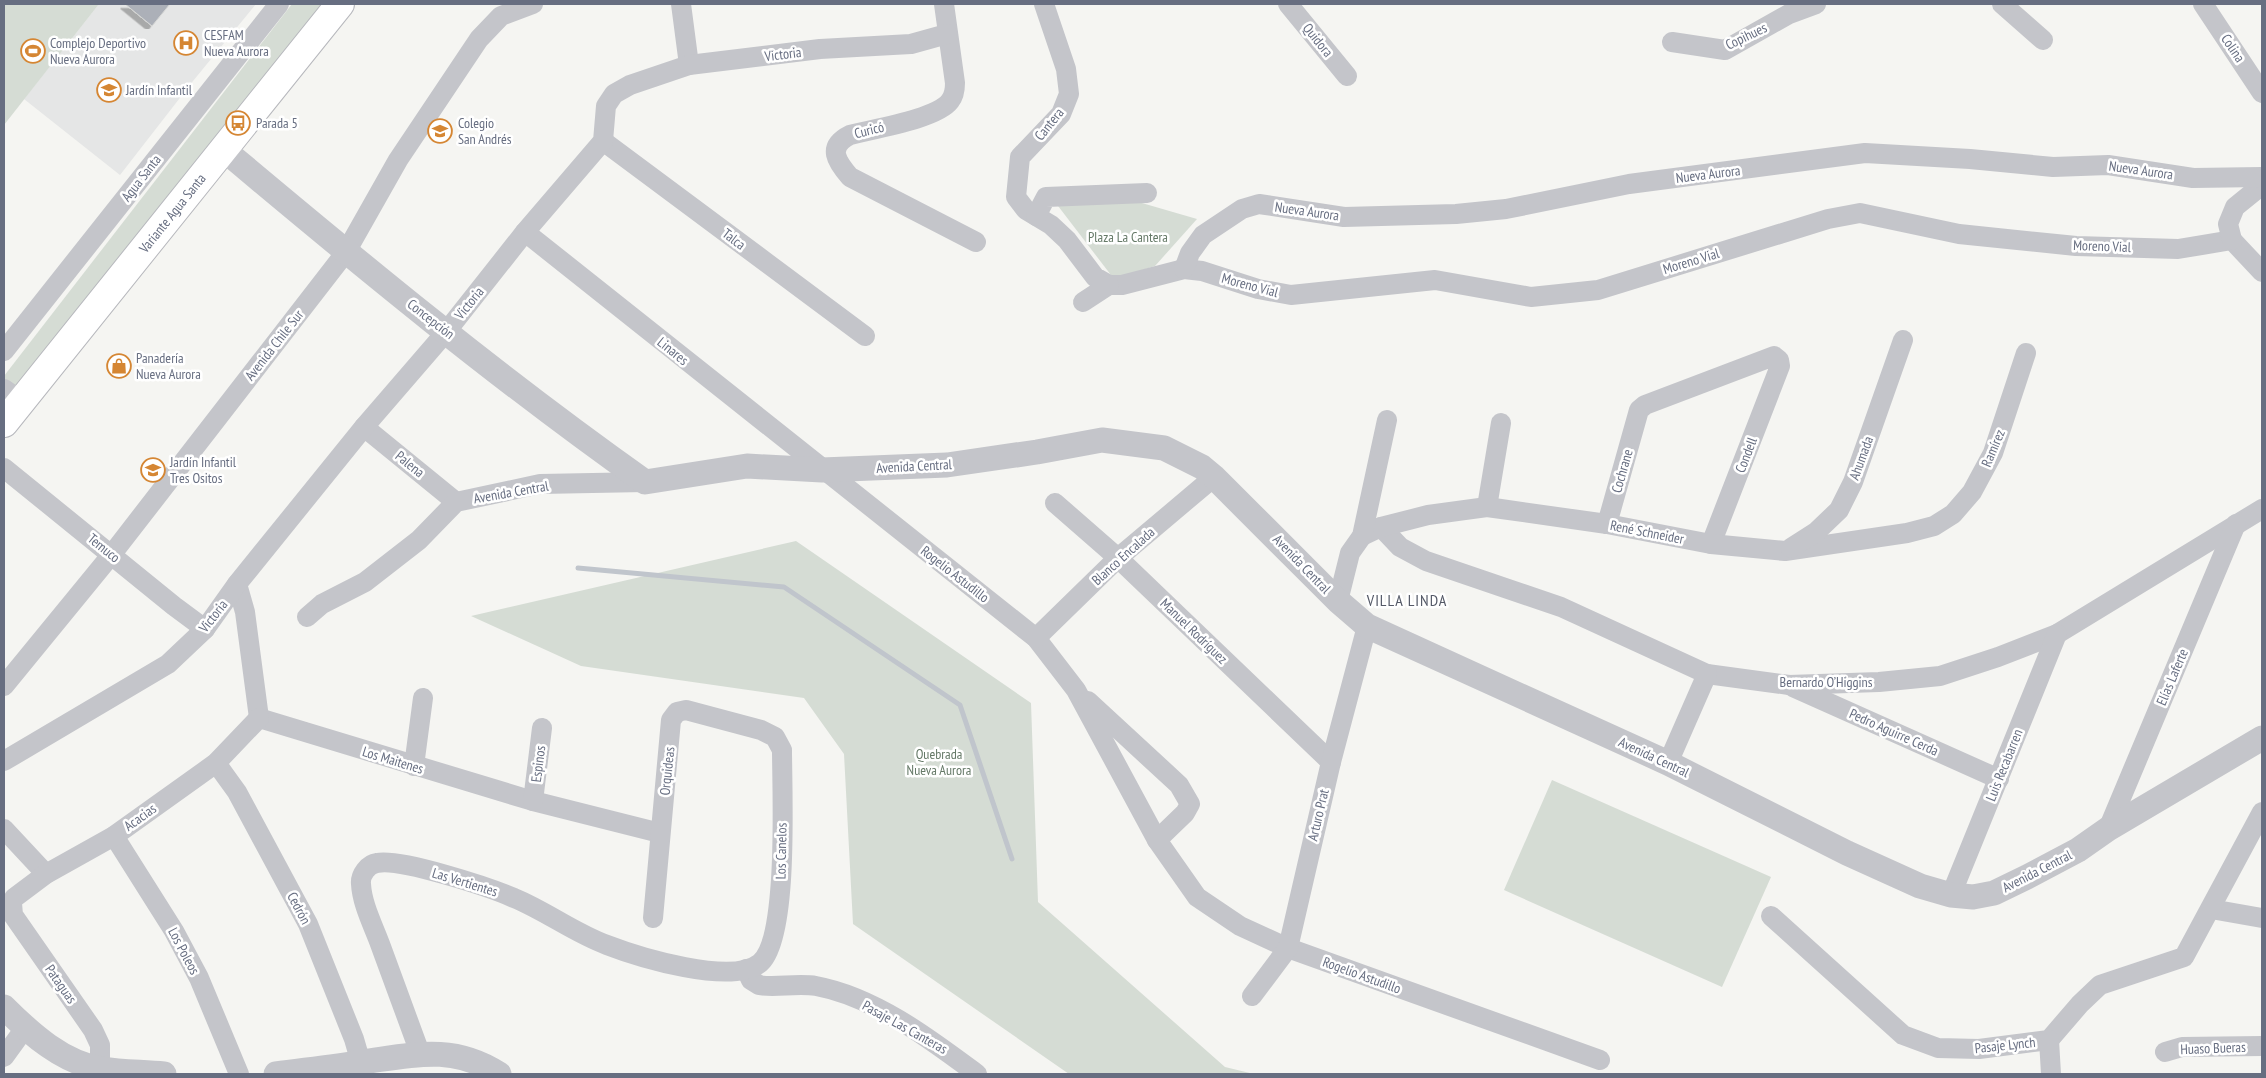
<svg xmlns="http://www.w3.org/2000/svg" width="2266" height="1078" font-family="'PT Sans Narrow',sans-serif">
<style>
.built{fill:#e5e6e6}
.green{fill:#d5dcd4}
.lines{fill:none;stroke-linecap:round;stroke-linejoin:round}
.stream{stroke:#c0c5cc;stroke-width:5}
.building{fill:#acb0b8;stroke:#d6d7d5;filter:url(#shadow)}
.primary-casing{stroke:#b7b8bd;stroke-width:30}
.minor{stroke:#c4c5ca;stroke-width:20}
.tertiary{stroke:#c4c5ca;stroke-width:25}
.primary{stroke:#fff;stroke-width:28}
.labels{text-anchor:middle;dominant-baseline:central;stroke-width:5;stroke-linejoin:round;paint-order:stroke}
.poi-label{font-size:14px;fill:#676e81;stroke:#fff;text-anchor:start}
.street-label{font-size:14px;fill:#676e81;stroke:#fff}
.park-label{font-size:14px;fill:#657967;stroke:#fff}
.quarter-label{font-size:16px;letter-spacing:1px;fill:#545967;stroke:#fff}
</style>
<defs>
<filter id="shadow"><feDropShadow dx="-4.5" dy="4.5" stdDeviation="0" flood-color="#0004"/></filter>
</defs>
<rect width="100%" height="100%" fill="#f5f5f2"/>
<!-- built -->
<path class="built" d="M99 4H256L193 81 120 175 24 99Z"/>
<!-- green -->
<g class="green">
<path d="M4 4H99L4 125Z"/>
<path d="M292 4H332L4 420V376Z"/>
<path d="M1135 201 1197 219 1155 266 1114 279 1055 202Z"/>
<path d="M796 541 1031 703 1038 902 1225 1067 1254 1074H1069L853 924 844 754 804 698 581 666 471 616Z"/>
<path d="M1552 780 1771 877 1722 987 1504 890Z"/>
</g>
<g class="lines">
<!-- stream -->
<path class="stream" d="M578 568 784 587 960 705 1012 859"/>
</g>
<!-- building -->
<path class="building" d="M125 4H170L152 26Z"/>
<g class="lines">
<!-- primary casing -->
<g class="primary-casing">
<g id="primary">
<path id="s1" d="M4 423 340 4"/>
</g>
</g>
<!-- minor -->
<g class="minor">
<path d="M681 4 689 65"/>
<path d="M944 4 955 83C955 89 954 96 950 101 937 119 872 129 850 135 826 147 837 162 850 177L976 242"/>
<path d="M1044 4 1066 69 1069 94 1061 114 1020 157 1016 197 1026 210 1051 225 1067 240 1095 277 1109 285H1122L1184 269 1202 271 1258 289 1291 295 1435 280 1531 297 1598 290 1828 219 1860 213 1959 234 2076 246 2178 249 2232 240 2262 272"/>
<path d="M1288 4 1347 76"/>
<path d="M2002 4 2043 40"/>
<path d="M2203 4 2262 93"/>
<path d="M1672 42 1725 50 1789 14 1816 4"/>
<path d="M603 141 865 336"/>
<path d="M1036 216 1046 197 1147 193"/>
<path d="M525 232 1036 638 1076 690 1157 840 1197 897 1240 926 1288 948 1600 1060"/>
<path d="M2232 240 2228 224 2235 207 2262 185"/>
<path d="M1184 269 1190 253 1203 235 1242 209 1259 204 1344 217 1456 214 1506 209 1629 184 1865 153 1970 159 2053 167 2108 165 2193 178 2262 177"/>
<path d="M1083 302 1109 285"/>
<path d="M4 351 279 4"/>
<path d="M4 389 21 401"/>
<path d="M364 427 456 502"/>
<path d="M4 468 174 606 205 629"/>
<path d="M1055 503 1118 558 1331 762"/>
<path d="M1487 507 1501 423"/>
<path d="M1607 524 1639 410 1645 405 1774 356 1779 360 1780 366 1711 544"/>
<path d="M1381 527 1400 547 1426 561 1561 607 1707 674 1789 685 1879 682 1940 676 1998 657 2057 634 2262 509"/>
<path d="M1362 536 1381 527 1428 515 1487 507 1607 524 1711 544 1785 551 1907 533 1934 526 1953 514 1972 492 1993 453 2026 353"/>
<path d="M1791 548 1816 532 1839 510 1853 482 1903 340"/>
<path d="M237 584 245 612 259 718"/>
<path d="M1338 601 1350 553 1362 536 1387 420"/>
<path d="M307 617 322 604 365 582 419 540 456 502 540 484 645 482"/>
<path d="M1036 638 1118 558 1214 477"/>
<path d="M4 686 112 554 346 252 398 160 479 39 501 16 533 4"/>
<path d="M1793 687 1999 779"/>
<path d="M1088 701 1179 785 1190 804 1185 813 1157 840"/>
<path d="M259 718 533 801 660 833"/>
<path d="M4 761 168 664 205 629 237 584 364 427 446 332 525 232 603 141 606 106 614 94 630 85 689 65 820 49 911 44 947 34"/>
<path d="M216 763 237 792 308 924 354 1039 361 1063 358 1074"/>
<path d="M1668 763 1707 674"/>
<path d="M414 766 423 698"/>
<path d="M533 801 542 728"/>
<path d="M4 829 46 874"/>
<path d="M2108 829 2236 524"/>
<path d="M114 836 174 931 199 978 239 1074"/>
<path d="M1951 895 2057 634"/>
<path d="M2211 909 2262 918"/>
<path d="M1771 916 1903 1035 1938 1048 1979 1049 2049 1040 2080 1004 2100 985 2184 957 2262 812"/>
<path d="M746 969 751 980 759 985C773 988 798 983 816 986 875 997 930 1039 977 1074"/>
<path d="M1252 996 1288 948 1331 762 1367 626"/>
<path d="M2049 1040 2051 1074"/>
<path d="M2165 1052 2182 1047 2262 1046"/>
<path d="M420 1053C407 1017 393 980 380 944 373 925 362 904 361 884 360 875 368 864 377 863 400 858 489 887 514 898 546 911 574 933 607 945 638 957 732 986 760 963 789 939 782 791 782 750L775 737 761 730 686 710 677 712 671 720 653 918"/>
<path d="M4 1057 25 1028"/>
<path d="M100 1074V1045L93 1030 13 915 12 903 14 898 46 874 114 836 216 763 259 718"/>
</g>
<!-- tertiary -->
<g class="tertiary">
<path d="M223 149C360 264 498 378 645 482L747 466 822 470 947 465 1037 452 1102 440 1164 448 1202 467 1214 477 1338 601 1367 626 1668 763 1847 853 1920 886 1951 895 1973 897 1994 893 2027 877 2078 850 2108 829 2262 738"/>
<path d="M4 1007C31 1034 63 1063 102 1069 123 1072 143 1072 164 1074"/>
<path d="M276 1074C305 1070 334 1067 363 1062 413 1055 453 1044 499 1074"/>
</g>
<!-- primary -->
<use href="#primary" class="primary"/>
</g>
<!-- icons -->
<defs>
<g id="hospital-ring" transform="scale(1.25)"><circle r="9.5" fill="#fff" stroke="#d58633" stroke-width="1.5"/><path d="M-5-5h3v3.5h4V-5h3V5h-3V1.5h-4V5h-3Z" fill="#d58633"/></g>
<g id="stadium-ring" transform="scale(1.25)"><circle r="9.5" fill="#fff" stroke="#d58633" stroke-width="1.5"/><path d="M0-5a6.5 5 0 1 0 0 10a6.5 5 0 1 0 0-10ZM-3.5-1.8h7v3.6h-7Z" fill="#d58633"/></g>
<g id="school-ring" transform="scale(1.25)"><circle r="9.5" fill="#fff" stroke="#d58633" stroke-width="1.5"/><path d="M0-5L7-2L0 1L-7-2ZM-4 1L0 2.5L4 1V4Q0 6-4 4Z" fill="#d58633"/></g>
<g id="bus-ring" transform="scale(1.25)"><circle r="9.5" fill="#fff" stroke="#d58633" stroke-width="1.5"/><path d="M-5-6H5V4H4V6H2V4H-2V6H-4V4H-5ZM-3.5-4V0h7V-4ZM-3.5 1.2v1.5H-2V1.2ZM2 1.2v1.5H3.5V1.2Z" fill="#d58633"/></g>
<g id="shop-ring" transform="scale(1.25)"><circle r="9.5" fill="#fff" stroke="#d58633" stroke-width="1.5"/><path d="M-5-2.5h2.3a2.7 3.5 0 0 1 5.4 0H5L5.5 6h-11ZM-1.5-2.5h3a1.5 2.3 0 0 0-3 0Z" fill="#d58633"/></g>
</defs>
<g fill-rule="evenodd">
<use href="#hospital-ring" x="186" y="43"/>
<use href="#stadium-ring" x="33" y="51"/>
<use href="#school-ring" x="109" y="90"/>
<use href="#bus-ring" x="238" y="123"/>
<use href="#school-ring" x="440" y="131"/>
<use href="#shop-ring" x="119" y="366"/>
<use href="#school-ring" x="153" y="470"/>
</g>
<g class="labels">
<!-- poi labels -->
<g class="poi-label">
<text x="204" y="35">CESFAM<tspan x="204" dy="16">Nueva Aurora</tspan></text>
<text x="50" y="43">Complejo Deportivo<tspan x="50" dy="16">Nueva Aurora</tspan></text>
<text x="126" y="90">Jardín Infantil</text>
<text x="256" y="123">Parada 5</text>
<text x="458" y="123">Colegio<tspan x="458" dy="16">San Andrés</tspan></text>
<text x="136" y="358">Panadería<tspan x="136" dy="16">Nueva Aurora</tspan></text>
<text x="170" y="462">Jardín Infantil<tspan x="170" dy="16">Tres Ositos</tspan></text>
</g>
<!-- street labels -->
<g class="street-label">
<text transform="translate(1746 36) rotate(-26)">Copihues</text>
<text transform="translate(1318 40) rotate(51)">Quidora</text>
<text transform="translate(2233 48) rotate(56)">Colina</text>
<text transform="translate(783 54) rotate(-7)">Victoria</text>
<text transform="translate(1049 124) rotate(-51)">Cantera</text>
<text transform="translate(869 130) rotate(-14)">Curicó</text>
<text transform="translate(2141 170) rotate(8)">Nueva Aurora</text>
<text transform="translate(1708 174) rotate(-7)">Nueva Aurora</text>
<text transform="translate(141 178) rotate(-52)">Agua Santa</text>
<text transform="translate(1307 211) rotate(8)">Nueva Aurora</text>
<text stroke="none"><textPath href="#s1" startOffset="269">Variante Agua Santa</textPath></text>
<text transform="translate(734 239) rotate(37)">Talca</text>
<text transform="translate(2102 246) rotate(2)">Moreno Vial</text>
<text transform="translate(1691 261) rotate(-17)">Moreno Vial</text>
<text transform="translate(1250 285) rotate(15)">Moreno Vial</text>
<text transform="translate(469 303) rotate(-51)">Victoria</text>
<text transform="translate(431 319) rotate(38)">Concepción</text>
<text transform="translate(274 345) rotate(-52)">Avenida Chile Sur</text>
<text transform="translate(673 351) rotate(39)">Linares</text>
<text transform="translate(1993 448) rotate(-67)">Ramírez</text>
<text transform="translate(1746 455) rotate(-69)">Condell</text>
<text transform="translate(1861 458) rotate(-70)">Ahumada</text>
<text transform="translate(410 464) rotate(39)">Palena</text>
<text transform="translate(914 466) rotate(-3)">Avenida Central</text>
<text transform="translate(1622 471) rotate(-74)">Cochrane</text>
<text transform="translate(511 492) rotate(-10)">Avenida Central</text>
<text transform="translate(1647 532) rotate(11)">René Schneider</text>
<text transform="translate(104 548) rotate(39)">Temuco</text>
<text transform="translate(1123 556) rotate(-42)">Blanco Encalada</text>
<text transform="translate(1302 564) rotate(46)">Avenida Central</text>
<text transform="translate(955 574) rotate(38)">Rogelio Astudillo</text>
<text transform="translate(213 616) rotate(-52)">Victoria</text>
<text transform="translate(1194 631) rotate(44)">Manuel Rodríguez</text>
<text transform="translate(2172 677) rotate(-67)">Elías Laferte</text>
<text x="1826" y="682">Bernardo O’Higgins</text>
<text transform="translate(1894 732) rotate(24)">Pedro Aguirre Cerda</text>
<text transform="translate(1654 757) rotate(25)">Avenida Central</text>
<text transform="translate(393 760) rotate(17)">Los Maitenes</text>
<text transform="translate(538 764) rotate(-83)">Espinos</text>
<text transform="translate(2004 765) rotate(-68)">Luis Recabarren</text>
<text transform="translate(667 771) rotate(-84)">Orquideas</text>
<text transform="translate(1318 815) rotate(-77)">Arturo Prat</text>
<text transform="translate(140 817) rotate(-36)">Acacias</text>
<text transform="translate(781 851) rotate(-89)">Los Canelos</text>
<text transform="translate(2037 871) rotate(-27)">Avenida Central</text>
<text transform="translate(465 882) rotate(17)">Las Vertientes</text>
<text transform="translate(299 908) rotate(62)">Cedrón</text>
<text transform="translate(184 951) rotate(62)">Los Poleos</text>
<text transform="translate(1362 975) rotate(20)">Rogelio Astudillo</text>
<text transform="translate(61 984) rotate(55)">Pataguas</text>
<text transform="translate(905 1027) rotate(29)">Pasaje Las Canteras</text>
<text transform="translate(2005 1045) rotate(-6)">Pasaje Lynch</text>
<text transform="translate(2213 1048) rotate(-2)">Huaso Bueras</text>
</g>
<!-- park labels -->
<g class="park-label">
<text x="1128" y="237">Plaza La Cantera</text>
<text x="939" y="754">Quebrada<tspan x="939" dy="16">Nueva Aurora</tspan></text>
</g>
<!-- quarter labels -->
<g class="quarter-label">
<text x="1407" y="600">VILLA LINDA</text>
</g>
</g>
<!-- border -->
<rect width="2266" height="1078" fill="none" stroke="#676e81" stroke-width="10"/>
</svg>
